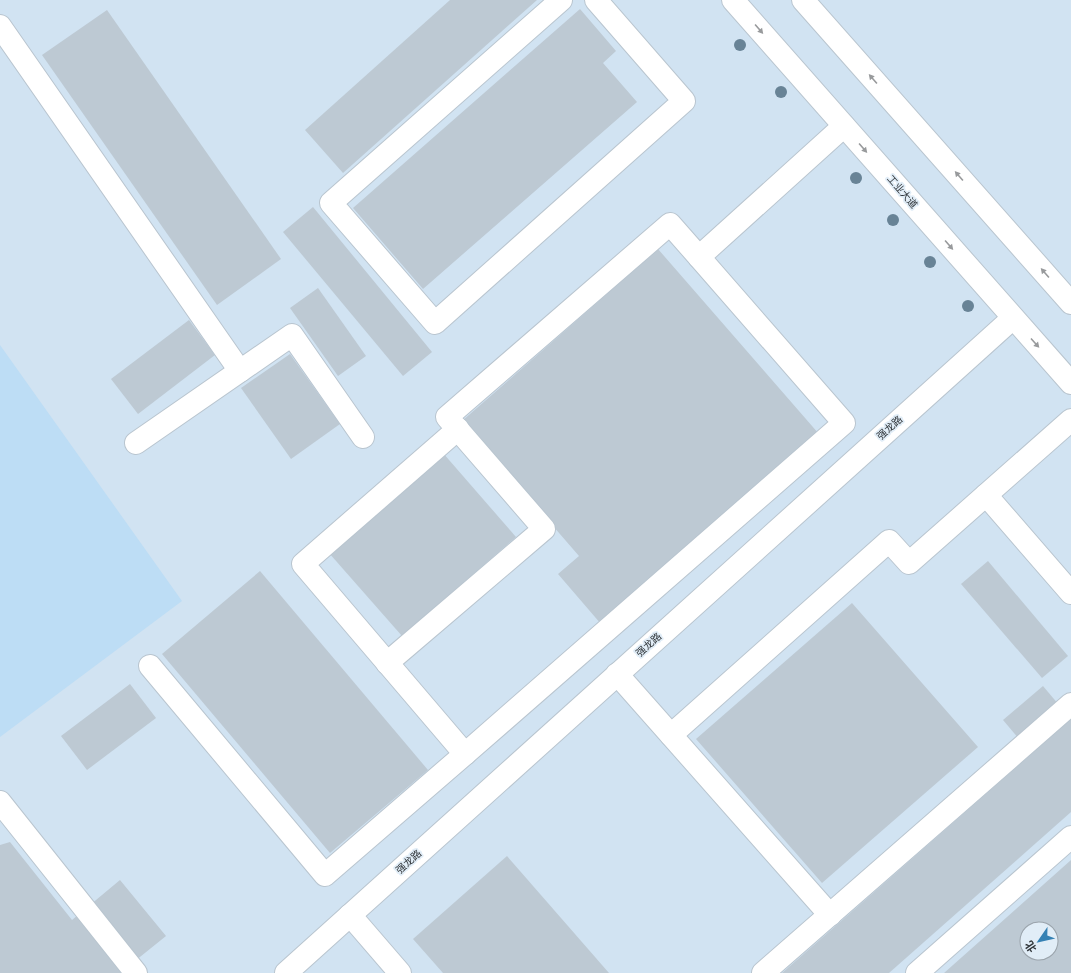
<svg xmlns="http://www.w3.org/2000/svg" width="1071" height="973" font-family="'Nunito Sans','Noto Sans SC',sans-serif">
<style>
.built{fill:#d1e3f2;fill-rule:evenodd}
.green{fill:#bdddf5}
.building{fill:#bdc9d3;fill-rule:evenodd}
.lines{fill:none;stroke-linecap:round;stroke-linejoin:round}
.minor-casing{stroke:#b9c5cf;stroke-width:24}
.major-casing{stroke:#b9c5cf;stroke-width:24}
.minor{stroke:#fff;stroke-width:22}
.major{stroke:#fff;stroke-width:22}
.tree{fill:#688396}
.oneway{fill:#989a9c}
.labels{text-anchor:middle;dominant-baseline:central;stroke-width:3.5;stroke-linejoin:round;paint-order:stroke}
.street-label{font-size:10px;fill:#303539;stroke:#e1edf7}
</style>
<rect width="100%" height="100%" fill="#e1edf7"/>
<!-- built -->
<path class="built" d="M0 0H1071V973H0ZM1027 929H1051V953H1027Z"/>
<!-- green -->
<path class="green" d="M0 345 182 601 0 737Z"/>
<!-- building -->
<g class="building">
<path d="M450 0H537L343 173 305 130Z"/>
<path d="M580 9 616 51 603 63 637 102 423 289 353 208Z"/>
<path d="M107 10 281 259 217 305 42 55Z"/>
<path d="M313 207 432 352 403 376 283 232Z"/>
<path d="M658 249 819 434 601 624 558 574 579 556 462 421Z"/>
<path d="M318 288 366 356 338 376 290 308Z"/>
<path d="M189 320 215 355 138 414 111 379Z"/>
<path d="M290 354 340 424 291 459 241 388Z"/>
<path d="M443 453 516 537 402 636 329 553Z"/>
<path d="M988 561 1068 656 1042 678 961 584Z"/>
<path d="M260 571 428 770 330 853 162 654Z"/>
<path d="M852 603 978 747 822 883 696 739Z"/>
<path d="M130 684 156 718 87 770 61 736Z"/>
<path d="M1043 686 1059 705 1019 739 1003 720Z"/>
<path d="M1071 719V812L889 973H782Z"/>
<path d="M10 842 72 920 120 880 166 936 120 973H0V845Z"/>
<path d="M507 856 609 973H443L413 939Z"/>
<path d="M1071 860V973H944ZM1027 929H1051V953H1027Z"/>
</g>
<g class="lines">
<!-- minor casing -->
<g class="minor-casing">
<g id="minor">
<path d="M561 0 331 203 435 323 684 101 596 0"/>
<path d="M0 26 240 371"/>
<path d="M458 429 303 564 465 754"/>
<path d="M136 443 292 335 363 437"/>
<path d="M986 495 1071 593"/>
<path d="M387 663 544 529 447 417 670 224 699 257"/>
<path d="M150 666 325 875 465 754 844 423 699 257 844 126"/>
<path d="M617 674 830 915"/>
<path d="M671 735 889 541 909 563 1071 420"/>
<path d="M0 802 136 973"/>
<path d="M350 915 400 973"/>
<path d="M286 973 1013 318"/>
<path d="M763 973 1071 704"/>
<path d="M917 973 1071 837"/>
</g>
</g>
<!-- major casing -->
<g class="major-casing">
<g id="major">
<path d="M733 0 1071 383"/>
<path d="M803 0 1071 303"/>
</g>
</g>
<!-- minor -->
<use href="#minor" class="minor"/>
<!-- major -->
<use href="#major" class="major"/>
</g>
<!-- trees -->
<g class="tree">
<circle cx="740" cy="45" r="6"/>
<circle cx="781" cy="92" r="6"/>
<circle cx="856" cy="178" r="6"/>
<circle cx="893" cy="220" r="6"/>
<circle cx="930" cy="262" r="6"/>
<circle cx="968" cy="306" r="6"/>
</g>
<!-- one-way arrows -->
<defs><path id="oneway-solid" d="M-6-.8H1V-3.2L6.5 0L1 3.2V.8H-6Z"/></defs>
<g class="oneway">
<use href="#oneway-solid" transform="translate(759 29) rotate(49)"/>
<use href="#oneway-solid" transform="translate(873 79) rotate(-131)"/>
<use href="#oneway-solid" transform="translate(863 148) rotate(49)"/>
<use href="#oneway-solid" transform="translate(959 176) rotate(-131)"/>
<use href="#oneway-solid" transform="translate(949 245) rotate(49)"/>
<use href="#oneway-solid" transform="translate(1045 273) rotate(-131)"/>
<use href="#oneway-solid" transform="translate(1035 343) rotate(48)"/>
</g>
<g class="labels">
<!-- street labels -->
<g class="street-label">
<text transform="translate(902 192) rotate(49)">工业大道</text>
<text transform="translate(890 428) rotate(-42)">强龙路</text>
<text transform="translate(649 645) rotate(-42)">强龙路</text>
<text transform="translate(409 862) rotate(-42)">强龙路</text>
</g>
</g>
<!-- north arrow -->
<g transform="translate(1039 941) rotate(236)"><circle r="19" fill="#e1edf7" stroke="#9aa3ab"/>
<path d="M0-3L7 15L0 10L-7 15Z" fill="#3581b4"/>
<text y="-6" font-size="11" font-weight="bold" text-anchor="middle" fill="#303539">北</text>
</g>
</svg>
